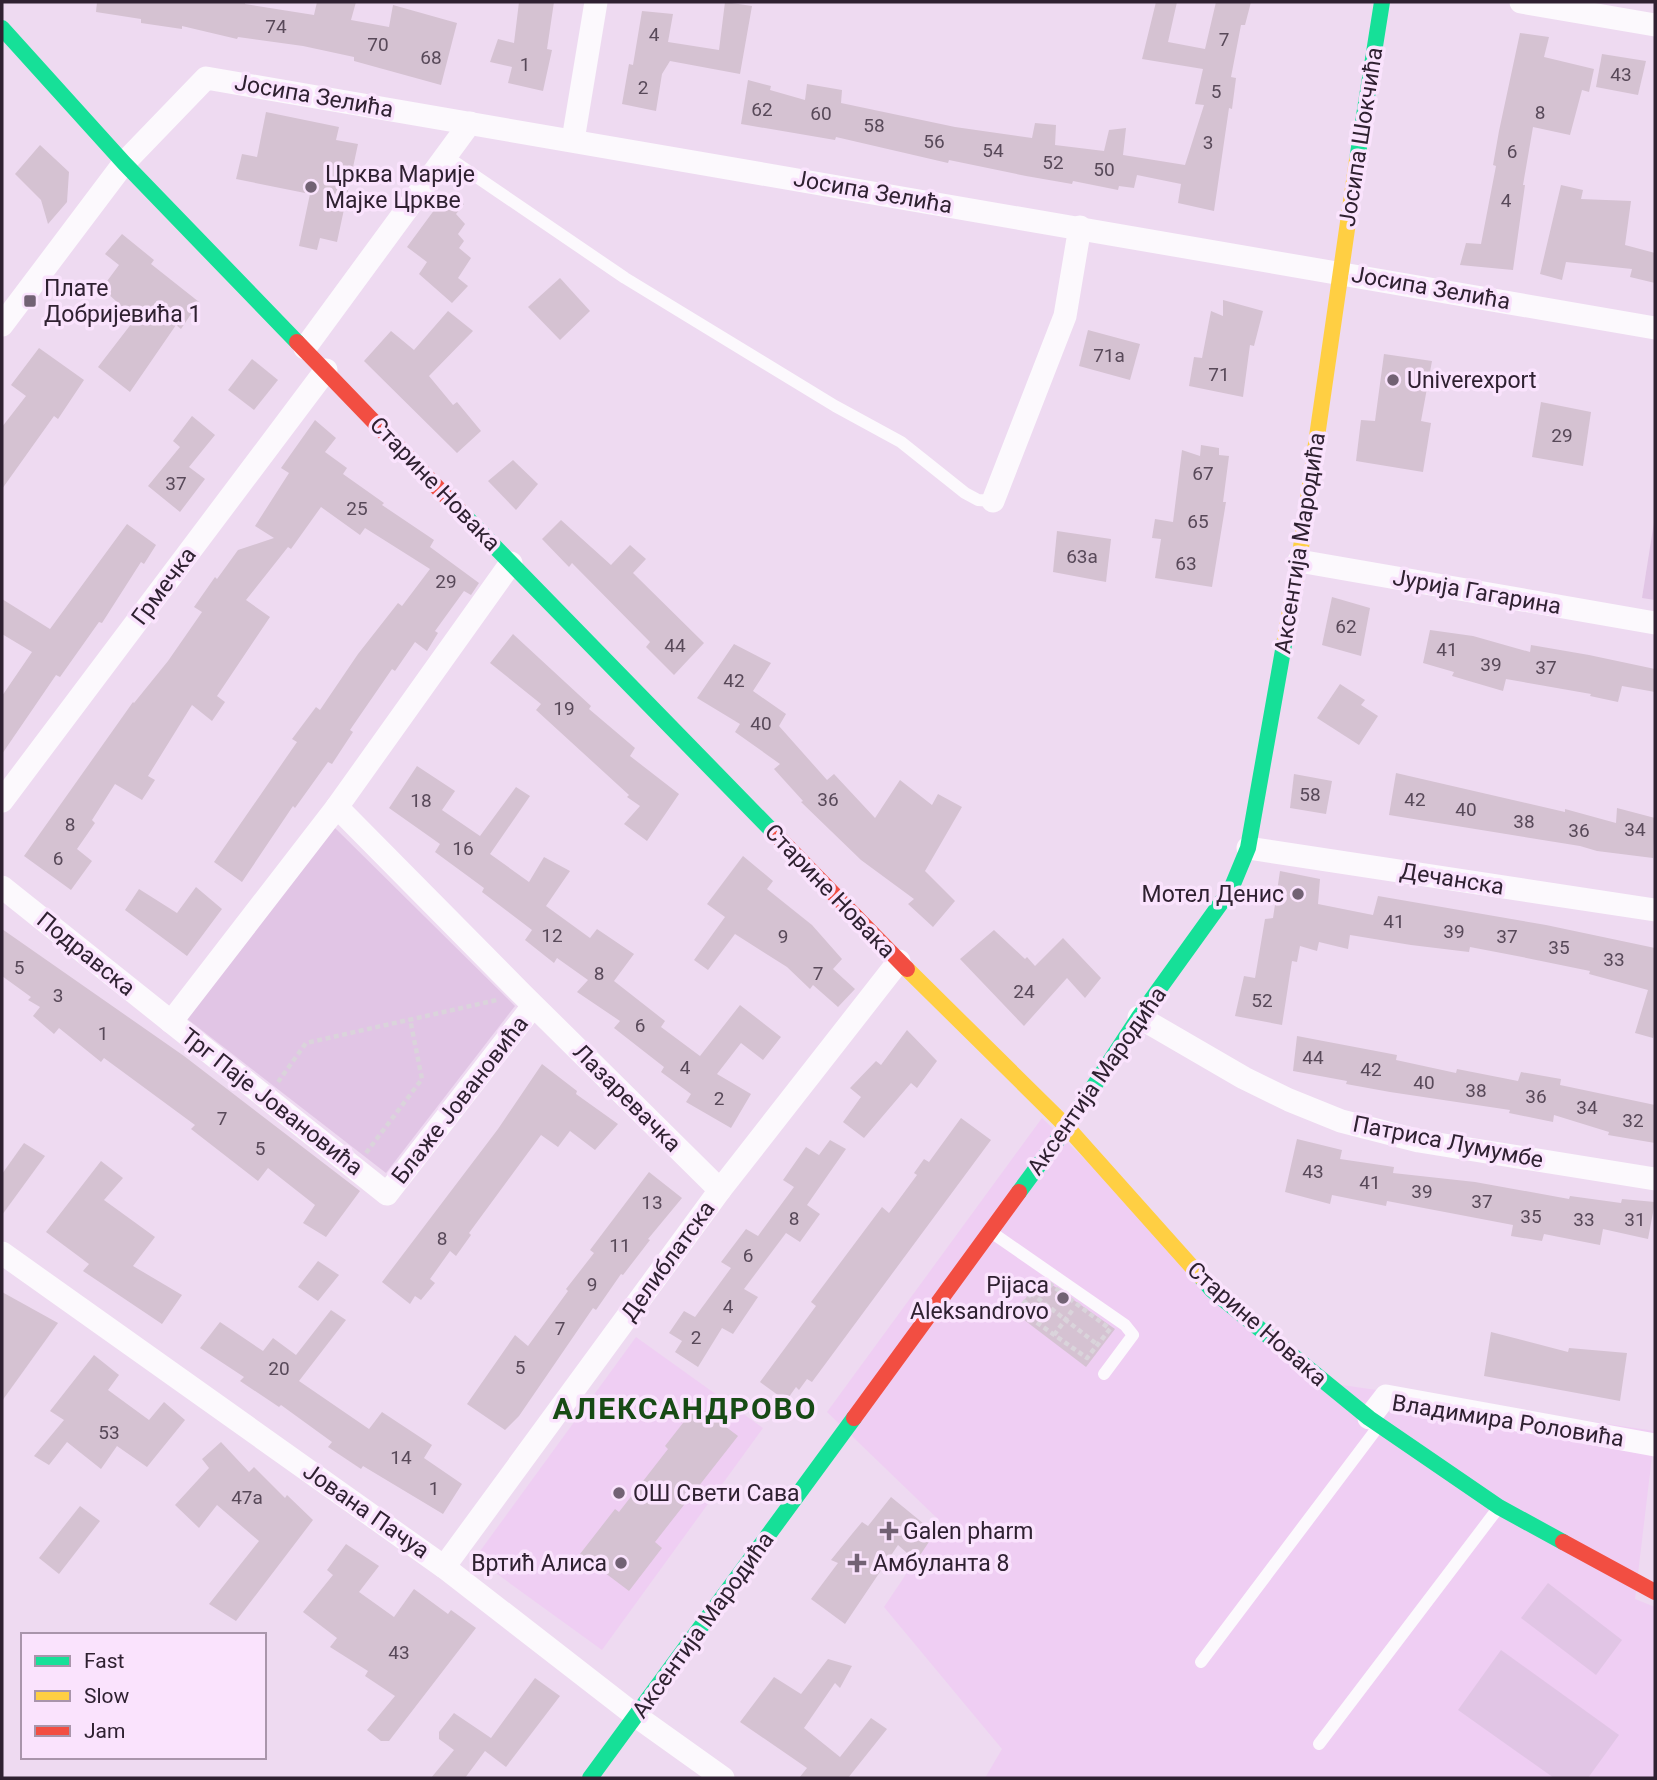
<svg xmlns="http://www.w3.org/2000/svg" width="1657" height="1780" font-family="Roboto,sans-serif">
<style>
.built{fill:#efcef3}
.green{fill:#e1c5e5}
.building{fill:#d5c2d2}
.lines{fill:none;stroke-linecap:round;stroke-linejoin:round}
.path{stroke:#dad4db;stroke-width:4.5;stroke-dasharray:5 3.5;stroke-linecap:butt}
.lane{stroke:#fcf9fd;stroke-width:12}
.street{stroke:#fcf9fd;stroke-width:23}
.fast{stroke:#16e098;stroke-width:16}
.slow{stroke:#ffcf43;stroke-width:16}
.jam{stroke:#f24e42;stroke-width:16}
.poi-dot{fill:#726274;stroke:#fae3fd;stroke-width:2.5}
.labels{text-anchor:middle;dominant-baseline:central;stroke-width:7;stroke-linejoin:round;paint-order:stroke}
.number-label{font-size:19px;fill:#584959}
.street-label{font-size:23px;fill:#2f2131;stroke:#fae3fd}
.poi-label{font-size:23px;fill:#2f2131;stroke:#fae3fd;text-anchor:start}
.district-label{font-size:30px;font-weight:bold;letter-spacing:2px;fill:#174b15;stroke:#fae3fd}
</style>
<rect width="100%" height="100%" fill="#eedaf1"/>
<!-- built -->
<g class="built">
<path d="M1042 1118 1315 1381 1655 1431 1635 1599 1655 1607V1778H985L1002 1749 884 1607 941 1522 827 1412Z"/>
<path d="M636 1337 763 1428 602 1650 475 1558Z"/>
</g>
<!-- green -->
<g class="green">
<path d="M1655 516V600L1642 598Z"/>
<path d="M334 827 515 1006 386 1173 186 1018Z"/>
<path d="M1548 1583 1622 1640 1596 1675 1521 1618Z"/>
<path d="M1501 1650 1619 1735 1588 1778H1554L1458 1710Z"/>
</g>
<!-- building -->
<g class="building">
<path d="M97 2H245V4L314 15 317 2H356L351 20 389 27 393 5 457 23 441 85 354 61V57L303 46 238 37 237 39 182 26V29L141 23V19L96 12Z"/>
<path d="M519 2H554L547 49 552 50 543 91 508 83 512 67 490 62 498 39 514 43Z"/>
<path d="M725 2 752 6 740 74 670 61 662 74 656 111 622 104 629 64 633 65 642 11 673 14 668 42 719 50Z"/>
<path d="M1156 2H1177L1168 42 1205 49 1216 2H1251L1245 25H1241L1231 77 1236 78 1232 109 1229 108 1214 211 1178 203 1181 184 1137 175 1134 188 1119 186 1118 190 1073 181 1072 184 1026 176 949 160 948 163 836 137 835 140 741 124 748 80 771 86 770 90 805 100 807 84 842 90 841 103 955 127 1032 138 1035 123 1056 125 1055 145 1104 151 1109 130 1126 128 1123 155 1185 165 1204 105 1195 104 1203 69 1142 59Z"/>
<path d="M1520 33 1549 37 1544 57 1594 69 1589 92 1582 90 1570 135 1533 127 1523 185H1525L1513 270 1460 265 1466 243 1481 244 1496 166 1493 165 1499 131Z"/>
<path d="M1602 54 1646 61 1638 95 1596 87Z"/>
<path d="M266 112 339 127 336 140 358 144 337 242 320 238 317 250 299 246 310 194 236 179 242 154 257 157Z"/>
<path d="M40 145 69 172 67 202 48 224 41 200 15 174Z"/>
<path d="M1561 185 1583 190 1581 199 1631 201 1625 245 1655 253V283L1630 277 1632 269 1566 262 1562 280 1540 274Z"/>
<path d="M446 194 464 204 456 214 465 224 458 234 464 241 459 248 471 258 458 278 468 286 452 303 419 274 427 262 407 247Z"/>
<path d="M122 234 154 260 151 264 199 302 181 329 176 325 130 392 98 367 135 319 102 288 119 265 105 254Z"/>
<path d="M560 278 590 311 560 340 528 307Z"/>
<path d="M1223 300 1263 311 1254 346 1250 345 1243 397 1189 386 1194 357 1202 358 1211 311 1223 316Z"/>
<path d="M448 311 473 331 429 376 453 405 457 402 481 431 457 453 364 361 391 331 414 350Z"/>
<path d="M1088 330 1140 344 1130 380 1079 366Z"/>
<path d="M39 348 84 380 58 419 54 416 2 489V427L26 396 11 385Z"/>
<path d="M1384 354 1432 361 1421 421 1431 423 1423 472 1356 461 1361 420 1375 421Z"/>
<path d="M252 359 278 380 254 410 228 390Z"/>
<path d="M1541 402 1591 412 1583 466 1532 457Z"/>
<path d="M192 416 215 435 189 467 205 479 180 512 148 486 180 447 173 441Z"/>
<path d="M315 420 336 438 325 452 347 468 343 474 384 503 382 505 434 540 430 547 479 583 471 595 464 591 435 631 438 633 427 651 415 642 395 671 392 669 350 730 353 732 332 764 328 762 295 808 293 806 242 882 214 862 297 742 292 739 316 707 320 710 358 654 398 603 402 606 430 569 365 528 360 535 321 507 291 549 288 547 246 600 270 617 217 696 225 702 212 721 192 705 148 776 155 780 142 800 115 784 92 820 95 823 77 849 92 861 71 890 24 856 133 702 134 703 168 661 202 612 194 607 215 577 217 579 238 550 274 538 255 526 289 473 281 468Z"/>
<path d="M1201 445 1219 448V455L1229 456 1223 502H1226L1212 587 1155 578 1161 539 1152 538 1155 519 1173 522 1182 450 1200 456Z"/>
<path d="M513 460 538 484 516 510 488 481Z"/>
<path d="M561 520 611 565 630 545 646 559 633 573 704 643 674 675 646 647 650 642 572 563 569 567 542 539Z"/>
<path d="M127 524 156 545 144 564 141 562 102 623 99 622 60 677 56 675 2 754V696L32 652 2 634V599L50 629Z"/>
<path d="M1057 531 1111 539 1106 582 1053 572Z"/>
<path d="M1332 597 1370 608 1361 656 1322 645Z"/>
<path d="M1430 630 1473 636 1530 652 1531 645 1589 655 1655 669V692L1622 686 1618 702 1590 696 1591 694 1506 679 1503 691 1452 676 1454 672 1423 663Z"/>
<path d="M513 634 591 706 589 709 635 748 630 756 679 794 647 841 624 824 640 806 627 797 629 795 536 710 541 704 490 663Z"/>
<path d="M734 644 771 663 753 691 786 714 779 726 827 780 834 774 875 818 900 780 932 805 938 794 962 807 925 871 955 901 933 927 908 904 914 899 861 860 801 802 803 801 774 769 780 764 735 732 740 724 697 698Z"/>
<path d="M1340 684 1365 700 1361 705 1378 716 1359 745 1317 718Z"/>
<path d="M417 766 455 791 442 810 480 836 516 787 530 796 490 854 529 882 544 857 570 871 546 906 590 938 597 929 634 954 614 981 665 1021 661 1027 700 1056 740 1005 781 1037 763 1060 741 1043 717 1074 751 1094 731 1128 686 1102 691 1094 661 1072 664 1067 614 1028 620 1021 577 992 588 980 557 958 554 963 525 940 532 930 482 892 484 888 435 852 440 844 389 808Z"/>
<path d="M1396 773 1565 812V809L1616 823 1617 808 1655 818 1653 858 1597 851 1580 846 1389 815Z"/>
<path d="M1294 774 1332 781 1326 814 1290 808Z"/>
<path d="M743 856 773 881 767 889 812 925 842 959 833 969 855 989 838 1007 813 985 810 989 787 967 735 934 708 970 694 960 725 917 707 904Z"/>
<path d="M1280 871 1320 879 1318 904 1373 915 1378 896 1546 925 1655 948V1028L1653 1038 1635 1033 1648 990 1589 974 1590 971 1517 956 1470 947 1469 952 1411 945 1350 935 1348 949 1319 942 1317 951 1300 946 1297 962 1292 961 1282 1025 1235 1016 1244 976 1255 978 1265 919 1273 918Z"/>
<path d="M196 887 222 909 187 956 125 910 139 889 177 913Z"/>
<path d="M2 929 184 1056 360 1191 326 1237 303 1223 315 1205 268 1168 258 1181 191 1129 195 1125 104 1058 101 1062 59 1028 54 1034 33 1016 40 1007 28 1000 31 997 2 976Z"/>
<path d="M994 930 1025 959 1027 957 1035 966 1063 938 1101 978 1085 998 1067 978 1024 1026 960 959Z"/>
<path d="M907 1030 937 1061 917 1088 911 1083 864 1138 843 1122 861 1097 850 1088 876 1061 881 1065Z"/>
<path d="M1297 1036 1397 1055 1396 1060 1456 1073 1457 1069 1518 1081 1521 1072 1561 1079 1560 1085 1655 1105V1143L1608 1135 1609 1132 1554 1115 1553 1122 1509 1113 1510 1110 1390 1092 1346 1084 1347 1081 1293 1071Z"/>
<path d="M542 1064 577 1091 576 1094 618 1124 595 1150 570 1131 558 1147 541 1135 469 1233 471 1235 456 1256 450 1251 430 1279 435 1283 421 1300 415 1296 410 1304 382 1282 498 1129Z"/>
<path d="M961 1118 991 1140 812 1382 807 1379 799 1390 796 1387 786 1401 760 1382 816 1306 811 1302 882 1207 889 1213 917 1175 914 1173 924 1159 929 1162Z"/>
<path d="M1297 1139 1342 1150 1340 1159 1394 1167 1393 1173 1475 1182 1569 1199 1570 1196 1621 1203 1622 1199 1655 1202 1648 1239 1603 1229 1600 1245 1544 1234 1542 1241 1511 1236 1513 1225 1387 1201 1386 1206 1332 1195 1330 1204 1285 1192Z"/>
<path d="M830 1140 846 1149 807 1205 820 1214 800 1242 786 1233 744 1289 758 1297 733 1334 722 1328 698 1367 675 1352 682 1341 669 1333 684 1311 695 1317 731 1268 721 1262 746 1229 758 1236 794 1187 783 1180 806 1147 819 1155Z"/>
<path d="M24 1143 45 1156 2 1215V1174Z"/>
<path d="M101 1161 123 1178 104 1200 155 1237 133 1266 182 1295 162 1324 83 1271 89 1264 46 1232Z"/>
<path d="M649 1172 682 1198 648 1239 650 1240 623 1275 621 1274 596 1310 593 1308 519 1416 505 1430 467 1404 515 1335 528 1346 568 1291 566 1289 594 1253 590 1250Z"/>
<path d="M318 1261 339 1275 318 1301 298 1287Z"/>
<path d="M1041 1277 1115 1329 1086 1367 1015 1313Z"/>
<path d="M2 1292 58 1323 2 1401Z"/>
<path d="M331 1310 346 1320 299 1381 369 1429 382 1412 432 1445 424 1458 462 1484 443 1514 363 1466 361 1469 328 1447 332 1442 281 1405 279 1407 240 1381 244 1377 200 1348 220 1322 263 1351 273 1338 296 1355Z"/>
<path d="M1491 1332 1568 1352 1569 1348 1627 1353 1620 1401 1484 1376Z"/>
<path d="M94 1355 119 1375 108 1390 149 1420 164 1402 185 1420 147 1467 117 1446 101 1469 67 1442 49 1465 34 1456 64 1420 50 1411Z"/>
<path d="M697 1405 738 1436 655 1542 662 1548 629 1591 580 1554 615 1509 619 1512 668 1449 665 1446Z"/>
<path d="M221 1442 249 1472 254 1467 285 1498 287 1495 313 1520 236 1621 209 1604 259 1541 217 1505 199 1528 175 1505 209 1468 202 1459Z"/>
<path d="M891 1497 935 1533 916 1561 898 1545 845 1624 811 1599 838 1563 831 1560 852 1534 862 1522 868 1526Z"/>
<path d="M80 1506 100 1521 59 1574 39 1558Z"/>
<path d="M346 1544 379 1566 359 1592 394 1617 414 1589 448 1614 451 1610 476 1628 389 1741H381L367 1730 395 1696 365 1676 368 1671 330 1647 337 1638 303 1612 333 1575 327 1570Z"/>
<path d="M828 1659 852 1666 840 1688 835 1683 804 1728 840 1757 871 1718 887 1729 848 1778H799L807 1768 740 1722 774 1677 801 1694Z"/>
<path d="M535 1678 560 1696 506 1767 485 1751 465 1778H431L454 1750 439 1739V1732L454 1713 491 1738Z"/>
</g>
<g class="lines">
<!-- path -->
<g class="path">
<path d="M278 1082 306 1043 497 1000"/>
<path d="M366 1153 422 1079 410 1019"/>
<path d="M1042 1278 1110 1329 1087 1358 1019 1310Z"/>
<path d="M1024 1288 1030 1280"/>
<path d="M1031 1293 1098 1345"/>
<path d="M1054 1335 1074 1308"/>
</g>
<!-- lane -->
<g class="lane">
<path d="M446 156 625 278 835 406 901 442 965 493 978 500 993 501"/>
<path d="M991 1232 1125 1325 1133 1335 1104 1374"/>
<path d="M1201 1662 1378 1427"/>
<path d="M1319 1744 1499 1507"/>
</g>
<!-- street -->
<g class="street">
<path d="M1521 2 1655 25"/>
<path d="M573 140 596 2"/>
<path d="M2 325 124 163 206 78 1655 328"/>
<path d="M305 348 470 123"/>
<path d="M993 501 1065 316 1080 227"/>
<path d="M1299 561 1655 623"/>
<path d="M2 801 326 370"/>
<path d="M337 807 522 994 720 1190"/>
<path d="M1248 848 1655 910"/>
<path d="M2 887 387 1194 533 1006"/>
<path d="M1139 1017 1244 1078 1289 1100 1341 1121 1419 1141 1655 1179"/>
<path d="M171 1022 337 807 511 563"/>
<path d="M2 1253 444 1567 636 1716 723 1778"/>
<path d="M1369 1418 1386 1396 1655 1445"/>
<path d="M444 1567 720 1190 899 961"/>
</g>
<!-- fast -->
<g class="fast">
<path d="M2 28 124 163 297 342"/>
<path d="M1357 160 1382 2"/>
<path d="M460 511 779 838"/>
<path d="M1019 1192 1067 1127 1139 1017 1231 889 1248 848 1285 639"/>
<path d="M1201 1277 1212 1290 1369 1418 1499 1507 1563 1542"/>
<path d="M590 1778 854 1418"/>
</g>
<!-- slow -->
<g class="slow">
<path d="M1285 639 1299 561 1357 160"/>
<path d="M907 969 1067 1127 1201 1277"/>
</g>
<!-- jam -->
<g class="jam">
<path d="M297 342 460 511"/>
<path d="M779 838 907 969"/>
<path d="M854 1418 1019 1192"/>
<path d="M1563 1542 1655 1592"/>
</g>
</g>
<!-- markers -->
<g class="poi-dot">
<circle cx="311" cy="187" r="7"/>
<rect x="23" y="294" width="14" height="14" rx="3.5"/>
<circle cx="1393" cy="380" r="7"/>
<circle cx="1298" cy="894" r="7"/>
<circle cx="1063" cy="1298" r="7"/>
<circle cx="619" cy="1493" r="7"/>
<path d="M885.5 1520.5h7v7h7v7h-7v7h-7v-7h-7v-7h7z"/>
<circle cx="621" cy="1563" r="7"/>
<path d="M853.5 1552.5h7v7h7v7h-7v7h-7v-7h-7v-7h7z"/>
</g>
<g class="labels">
<!-- number labels -->
<g class="number-label">
<text x="276" y="26">74</text>
<text x="654" y="34">4</text>
<text x="1224" y="39">7</text>
<text x="378" y="44">70</text>
<text x="431" y="57">68</text>
<text x="525" y="64">1</text>
<text x="1621" y="74">43</text>
<text x="643" y="87">2</text>
<text x="1216" y="91">5</text>
<text x="762" y="109">62</text>
<text x="1540" y="112">8</text>
<text x="821" y="113">60</text>
<text x="874" y="125">58</text>
<text x="934" y="141">56</text>
<text x="1208" y="142">3</text>
<text x="993" y="150">54</text>
<text x="1512" y="151">6</text>
<text x="1053" y="162">52</text>
<text x="1104" y="169">50</text>
<text x="1506" y="200">4</text>
<text x="1109" y="355">71a</text>
<text x="1219" y="374">71</text>
<text x="1562" y="435">29</text>
<text x="1203" y="473">67</text>
<text x="176" y="483">37</text>
<text x="357" y="508">25</text>
<text x="1198" y="521">65</text>
<text x="1082" y="556">63a</text>
<text x="1186" y="563">63</text>
<text x="446" y="581">29</text>
<text x="1346" y="626">62</text>
<text x="675" y="645">44</text>
<text x="1447" y="649">41</text>
<text x="1491" y="664">39</text>
<text x="1546" y="667">37</text>
<text x="734" y="680">42</text>
<text x="564" y="708">19</text>
<text x="761" y="723">40</text>
<text x="1310" y="794">58</text>
<text x="828" y="799">36</text>
<text x="1415" y="799">42</text>
<text x="421" y="800">18</text>
<text x="1466" y="809">40</text>
<text x="1524" y="821">38</text>
<text x="70" y="824">8</text>
<text x="1635" y="829">34</text>
<text x="1579" y="830">36</text>
<text x="463" y="848">16</text>
<text x="58" y="858">6</text>
<text x="1394" y="921">41</text>
<text x="1454" y="931">39</text>
<text x="552" y="935">12</text>
<text x="783" y="936">9</text>
<text x="1507" y="936">37</text>
<text x="1559" y="947">35</text>
<text x="1614" y="959">33</text>
<text x="19" y="967">5</text>
<text x="599" y="973">8</text>
<text x="818" y="973">7</text>
<text x="1024" y="991">24</text>
<text x="58" y="995">3</text>
<text x="1262" y="1000">52</text>
<text x="640" y="1025">6</text>
<text x="103" y="1033">1</text>
<text x="1313" y="1057">44</text>
<text x="685" y="1067">4</text>
<text x="1371" y="1069">42</text>
<text x="1424" y="1082">40</text>
<text x="1476" y="1090">38</text>
<text x="1536" y="1096">36</text>
<text x="719" y="1098">2</text>
<text x="1587" y="1107">34</text>
<text x="222" y="1118">7</text>
<text x="1633" y="1120">32</text>
<text x="260" y="1148">5</text>
<text x="1313" y="1171">43</text>
<text x="1370" y="1182">41</text>
<text x="1422" y="1191">39</text>
<text x="1482" y="1201">37</text>
<text x="652" y="1202">13</text>
<text x="1531" y="1216">35</text>
<text x="794" y="1218">8</text>
<text x="1584" y="1219">33</text>
<text x="1635" y="1219">31</text>
<text x="442" y="1238">8</text>
<text x="620" y="1245">11</text>
<text x="748" y="1255">6</text>
<text x="592" y="1284">9</text>
<text x="728" y="1306">4</text>
<text x="560" y="1328">7</text>
<text x="696" y="1337">2</text>
<text x="520" y="1367">5</text>
<text x="279" y="1368">20</text>
<text x="109" y="1432">53</text>
<text x="401" y="1457">14</text>
<text x="434" y="1488">1</text>
<text x="247" y="1497">47a</text>
<text x="399" y="1652">43</text>
</g>
<!-- street labels -->
<g class="street-label">
<text transform="translate(314 96) rotate(10)">Јосипа Зелића</text>
<text transform="translate(1361 137) rotate(-81)">Јосипа Шокчића</text>
<text transform="translate(873 192) rotate(10)">Јосипа Зелића</text>
<text transform="translate(1431 288) rotate(10)">Јосипа Зелића</text>
<text transform="translate(435 484) rotate(46)">Старине Новака</text>
<text transform="translate(1300 543) rotate(-81)">Аксентија Мародића</text>
<text transform="translate(164 586) rotate(-53)">Грмечка</text>
<text transform="translate(1477 592) rotate(10)">Јурија Гагарина</text>
<text transform="translate(1452 879) rotate(9)">Дечанска</text>
<text transform="translate(830 891) rotate(46)">Старине Новака</text>
<text transform="translate(86 954) rotate(39)">Подравска</text>
<text transform="translate(1097 1081) rotate(-55)">Аксентија Мародића</text>
<text transform="translate(627 1098) rotate(45)">Лазаревачка</text>
<text transform="translate(460 1100) rotate(-52)">Блаже Јовановића</text>
<text transform="translate(272 1102) rotate(38)">Трг Паје Јовановића</text>
<text transform="translate(1448 1142) rotate(11)">Патриса Лумумбе</text>
<text transform="translate(668 1261) rotate(-54)">Делиблатска</text>
<text transform="translate(1257 1324) rotate(41)">Старине Новака</text>
<text transform="translate(1508 1421) rotate(9)">Владимира Роловића</text>
<text transform="translate(366 1511) rotate(35)">Јована Пачуа</text>
<text transform="translate(703 1625) rotate(-54)">Аксентија Мародића</text>
</g>
<!-- poi labels -->
<g class="poi-label">
<text x="325" y="174">Црква Марије<tspan x="325" dy="26">Мајке Цркве</tspan></text>
<text x="44" y="288">Плате<tspan x="44" dy="26">Добријевића 1</tspan></text>
<text x="1407" y="380">Univerexport</text>
<text x="1284" y="894" text-anchor="end">Мотел Денис</text>
<text x="1049" y="1285" text-anchor="end">Pijaca<tspan x="1049" dy="26">Aleksandrovo</tspan></text>
<text x="633" y="1493">ОШ Свети Сава</text>
<text x="903" y="1531">Galen pharm</text>
<text x="607" y="1563" text-anchor="end">Вртић Алиса</text>
<text x="873" y="1563">Амбуланта 8</text>
</g>
<!-- district labels -->
<g class="district-label">
<text x="685" y="1408">АЛЕКСАНДРОВО</text>
</g>
</g>
<!-- border -->
<rect width="1657" height="1780" fill="none" stroke="#2f2131" stroke-width="7"/>
<!-- legend -->
<rect x="21" y="1633" width="245" height="126" fill="#fae3fd" stroke="#a995ab" stroke-width="2"/>
<rect x="35" y="1656" width="35" height="10" fill="#16e098" stroke="#a995ab" stroke-width="2"/>
<text x="84" y="1668" font-size="21" fill="#2f2131">Fast</text>
<rect x="35" y="1691" width="35" height="10" fill="#ffcf43" stroke="#a995ab" stroke-width="2"/>
<text x="84" y="1703" font-size="21" fill="#2f2131">Slow</text>
<rect x="35" y="1726" width="35" height="10" fill="#f24e42" stroke="#a995ab" stroke-width="2"/>
<text x="84" y="1738" font-size="21" fill="#2f2131">Jam</text>
</svg>
